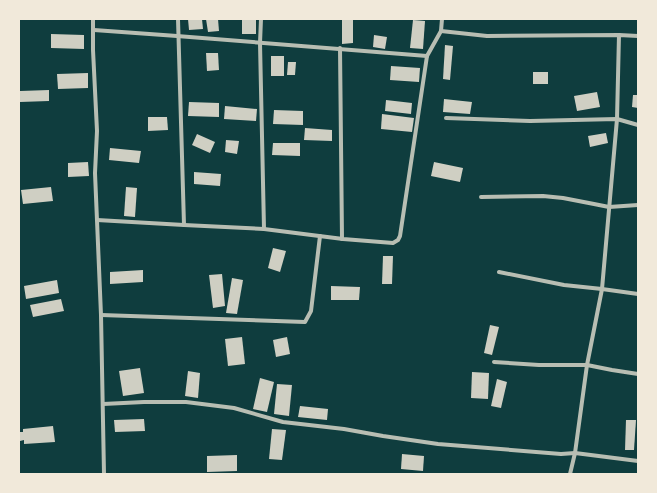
<svg xmlns="http://www.w3.org/2000/svg" width="657" height="493" font-family="'Space Grotesk',sans-serif">
<style>
.building{fill:#cfcfc3}
.lines{fill:none;stroke-linecap:round;stroke-linejoin:round}
.minor{stroke:#b8beb3;stroke-width:4}
</style>
<rect width="100%" height="100%" fill="#0f3d3e"/>
<!-- building -->
<g class="building">
<path d="M188 19H202L203 29 189 30Z"/>
<path d="M206 19H218L219 31 208 32Z"/>
<rect x="242" y="19" width="14" height="15"/>
<path d="M342 19H353V43L342 44Z"/>
<path d="M413 20 425 21 423 49 410 48Z"/>
<path d="M51 34 84 35V49L51 48Z"/>
<path d="M374 35 387 37 385 49 373 47Z"/>
<path d="M445 45 453 46 450 80 443 79Z"/>
<path d="M206 53H218L219 70 207 71Z"/>
<rect x="271" y="56" width="13" height="20"/>
<path d="M288 62H296L295 75H287Z"/>
<path d="M391 66 420 68 419 82 390 80Z"/>
<rect x="533" y="72" width="15" height="12"/>
<path d="M88 73V88L58 89 57 74Z"/>
<path d="M49 90V101L20 102V91Z"/>
<path d="M597 92 600 107 577 111 574 96Z"/>
<path d="M633 95H638V108L632 107Z"/>
<path d="M444 99 472 102 470 114 443 112Z"/>
<path d="M386 100 412 103 411 114 385 111Z"/>
<path d="M189 102 219 103V117L188 116Z"/>
<path d="M225 106 257 109 256 121 224 119Z"/>
<path d="M274 110 303 111V125L273 124Z"/>
<path d="M382 114 414 118 412 132 381 129Z"/>
<path d="M148 117H167L168 130 148 131Z"/>
<path d="M305 128 332 130V141L304 140Z"/>
<path d="M606 133 608 143 590 147 588 136Z"/>
<path d="M197 134 215 142 210 153 192 145Z"/>
<path d="M226 140 239 141 237 154 225 152Z"/>
<path d="M273 143H300V156L272 155Z"/>
<path d="M110 148 141 151 139 163 109 160Z"/>
<path d="M88 162 89 176 68 177V163Z"/>
<path d="M434 162 463 168 460 182 431 176Z"/>
<path d="M194 172 221 174 220 186 194 184Z"/>
<path d="M51 187 53 201 23 204 21 190Z"/>
<path d="M126 187 137 188 135 217 124 216Z"/>
<path d="M273 248 286 251 280 272 268 268Z"/>
<path d="M383 256H393L392 284H382Z"/>
<path d="M143 270V282L110 284V272Z"/>
<path d="M222 274 225 306 213 308 209 275Z"/>
<path d="M232 278 243 280 237 314 226 313Z"/>
<path d="M57 280 59 293 26 299 24 286Z"/>
<path d="M331 286 360 287 359 300H331Z"/>
<path d="M61 299 64 311 33 317 30 305Z"/>
<path d="M490 325 499 327 492 355 484 353Z"/>
<path d="M242 337 245 364 228 366 225 339Z"/>
<path d="M287 337 290 354 276 357 273 340Z"/>
<path d="M140 368 144 393 123 396 119 371Z"/>
<path d="M188 371 200 373 198 398 185 396Z"/>
<path d="M472 372 489 373 488 399 471 398Z"/>
<path d="M260 378 274 382 267 412 253 409Z"/>
<path d="M497 379 507 382 501 408 491 406Z"/>
<path d="M277 384 292 385 289 416 274 414Z"/>
<path d="M300 406 328 409 327 420 298 417Z"/>
<path d="M144 419 145 431 115 432 114 420Z"/>
<path d="M626 420H636L634 450H625Z"/>
<path d="M53 426 55 442 24 444V440L20 441 19 432H23V429Z"/>
<path d="M272 429 286 430 282 460 269 459Z"/>
<path d="M402 454 424 456 423 471 401 469Z"/>
<path d="M237 455V471L207 472V456Z"/>
</g>
<g class="lines">
<!-- minor -->
<g class="minor">
<path d="M93 19V50L97 131 95 173 101 315 104 474"/>
<path d="M178 19 184 225"/>
<path d="M261 19 260 43 264 229"/>
<path d="M94 30 177 36 427 56"/>
<path d="M441 31 487 36 619 35 638 36"/>
<path d="M340 48 342 239"/>
<path d="M446 118 530 121 617 119 638 125"/>
<path d="M481 197 543 196 563 198 594 204 609 207 638 205"/>
<path d="M97 220 184 225 264 229 343 239 393 243 398 240 400 236 427 56 441 31 442 19"/>
<path d="M499 272 564 285 602 289 638 294"/>
<path d="M101 315 305 322 311 311 320 236"/>
<path d="M494 362 539 365H587L612 370 638 374"/>
<path d="M103 404 144 402H186L234 408 283 422 344 429 383 436 438 444 561 454 575 453 638 461"/>
<path d="M570 474 575 453 587 365 602 289 617 119 619 35"/>
</g>
</g>
<!-- border -->
<rect width="657" height="493" fill="none" stroke="#f1e9da" stroke-width="40"/>
</svg>
